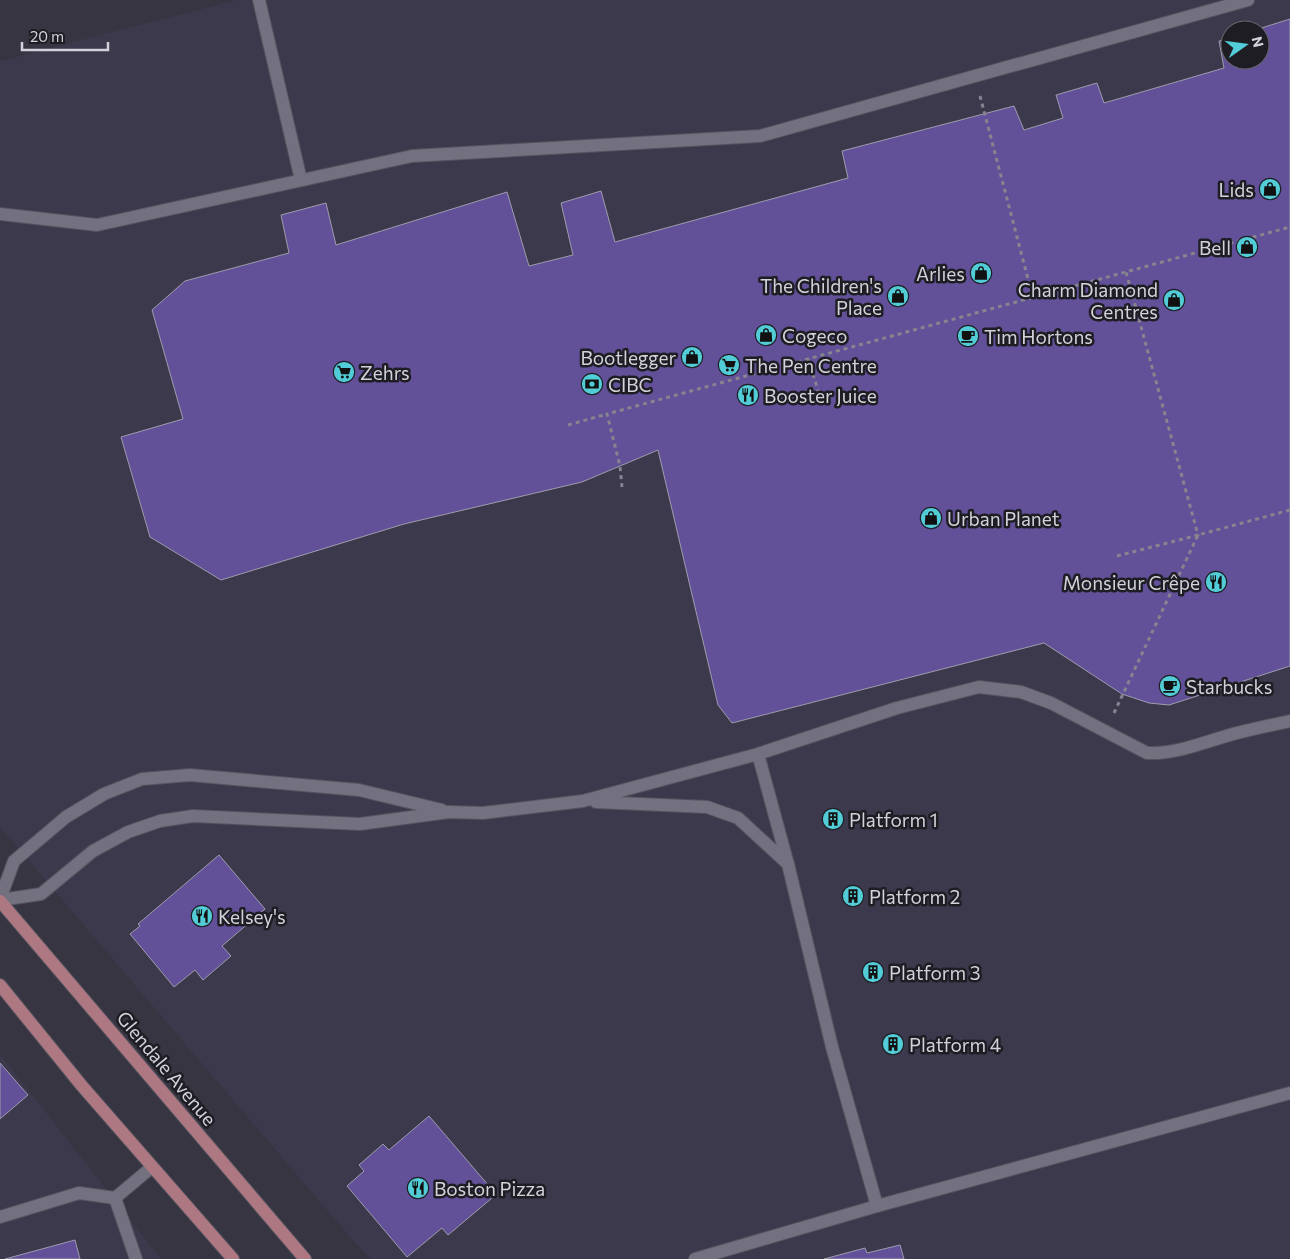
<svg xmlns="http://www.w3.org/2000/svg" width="1290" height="1259" font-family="Commissioner,sans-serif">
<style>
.built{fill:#3d394d;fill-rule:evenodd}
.building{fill:#625199;stroke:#9e9cac}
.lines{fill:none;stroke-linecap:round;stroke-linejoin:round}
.minor-casing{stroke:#55535e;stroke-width:14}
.major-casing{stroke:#55535e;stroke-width:14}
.path{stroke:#86848f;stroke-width:3;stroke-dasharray:4 4;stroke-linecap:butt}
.minor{stroke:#737180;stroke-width:12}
.major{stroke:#ad7882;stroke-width:12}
.labels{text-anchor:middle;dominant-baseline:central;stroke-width:5;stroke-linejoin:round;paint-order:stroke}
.poi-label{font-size:19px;fill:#d3d2da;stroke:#1e1d23;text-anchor:start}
.street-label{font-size:19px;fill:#d3d2da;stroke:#1e1d23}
</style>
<rect width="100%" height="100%" fill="#373542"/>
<!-- built -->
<g class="built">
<path d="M237 0H1290V1259H371L350 1237 0 827V61ZM1230 30H1260V60H1230Z"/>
<path d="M0 1054 161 1259H0Z"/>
</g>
<!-- building -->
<g class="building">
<path d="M1290 19V666L1169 705 1149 703 1122 694 1044 643 732 723 718 705 658 450 582 482 404 524 221 580 150 537 121 437 183 419 152 310 185 281 289 253 281 215 326 203 336 245 507 192 529 266 573 255 561 203 601 191 615 242 848 178 842 151 1014 106 1024 130 1063 118 1056 95 1097 83 1104 103 1224 68 1219 41 1230 38V60H1260V30H1255Z"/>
<path d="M834 812 837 825 831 827 828 814Z"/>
<path d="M219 855 265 909 222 946 231 956 203 980 195 970 174 987 130 934 140 926 138 924Z"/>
<path d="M855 889 858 901 852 903 849 891Z"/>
<path d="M875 965 878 977 872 979 869 966Z"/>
<path d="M894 1037 898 1049 891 1051 888 1038Z"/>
<path d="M0 1063 28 1095 0 1119Z"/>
<path d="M429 1116 489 1186 485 1189 492 1198 448 1235 442 1228 407 1257 347 1186 364 1171 359 1165 383 1144 389 1150Z"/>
<path d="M75 1240 80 1259H5Z"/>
<path d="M900 1245 904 1259H824L865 1248 867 1253Z"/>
</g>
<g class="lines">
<!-- minor casing -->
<g class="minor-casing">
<g id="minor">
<path d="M259 0 301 180"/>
<path d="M0 214 97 225 412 156 760 136 1248 0"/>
<path d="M758 754 788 864 832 1047 877 1206"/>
<path d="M596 802 707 807 738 818 788 864"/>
<path d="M0 899 14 861 66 817 104 794 142 779 190 775 359 790 442 810"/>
<path d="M0 900 41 894 93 851 128 832 160 821 193 816 360 824 449 812 483 813 583 801 758 754 897 708 979 687 1021 692 1051 703 1147 753C1178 754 1204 742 1233 734 1252 729 1271 725 1290 721"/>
<path d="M115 1198 136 1259"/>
<path d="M0 1217 79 1193 115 1198 152 1167"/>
<path d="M695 1259 877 1206 1290 1093"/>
</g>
</g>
<!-- major casing -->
<g class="major-casing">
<g id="major">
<path d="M0 901 305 1259"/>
<path d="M0 985 82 1086 233 1259"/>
</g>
</g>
<!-- path -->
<g class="path">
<path d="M980 96 1033 298"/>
<path d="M808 359 819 393"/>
<path d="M568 425 607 414"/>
<path d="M622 487 620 466 607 414 1290 227"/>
<path d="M1117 556 1198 535 1126 272"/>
<path d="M1114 713 1198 535 1290 510"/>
</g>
<!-- minor -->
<use href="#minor" class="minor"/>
<!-- major -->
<use href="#major" class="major"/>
</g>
<!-- icons -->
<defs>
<g id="shop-disc" transform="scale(1.125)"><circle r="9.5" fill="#52ccd6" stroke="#1e1d23"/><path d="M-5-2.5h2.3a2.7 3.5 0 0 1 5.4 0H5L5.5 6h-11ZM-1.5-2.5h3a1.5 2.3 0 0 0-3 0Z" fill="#111"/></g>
<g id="cafe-disc" transform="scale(1.125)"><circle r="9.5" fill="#52ccd6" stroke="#1e1d23"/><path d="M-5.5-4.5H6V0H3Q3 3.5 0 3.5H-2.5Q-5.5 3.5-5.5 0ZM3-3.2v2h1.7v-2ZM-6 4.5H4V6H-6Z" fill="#111"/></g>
<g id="supermarket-disc" transform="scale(1.125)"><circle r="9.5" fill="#52ccd6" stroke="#1e1d23"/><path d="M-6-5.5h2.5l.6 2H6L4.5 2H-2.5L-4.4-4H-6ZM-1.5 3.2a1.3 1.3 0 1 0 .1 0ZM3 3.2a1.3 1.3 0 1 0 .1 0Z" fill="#111"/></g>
<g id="bank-disc" transform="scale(1.125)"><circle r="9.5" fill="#52ccd6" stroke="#1e1d23"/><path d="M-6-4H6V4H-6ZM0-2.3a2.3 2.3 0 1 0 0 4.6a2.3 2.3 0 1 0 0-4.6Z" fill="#111"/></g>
<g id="restaurant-disc" transform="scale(1.125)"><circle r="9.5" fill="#52ccd6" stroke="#1e1d23"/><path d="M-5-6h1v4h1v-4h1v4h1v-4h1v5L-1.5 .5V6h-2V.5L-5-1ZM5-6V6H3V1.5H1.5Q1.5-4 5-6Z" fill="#111"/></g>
<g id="building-disc" transform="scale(1.125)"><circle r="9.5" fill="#52ccd6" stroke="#1e1d23"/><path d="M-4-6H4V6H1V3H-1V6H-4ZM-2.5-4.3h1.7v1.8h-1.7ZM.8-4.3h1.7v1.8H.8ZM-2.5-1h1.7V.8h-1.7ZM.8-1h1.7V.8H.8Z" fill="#111"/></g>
</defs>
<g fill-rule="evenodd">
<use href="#shop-disc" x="1270" y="189"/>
<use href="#shop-disc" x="1247" y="247"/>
<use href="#shop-disc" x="981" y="273"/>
<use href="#shop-disc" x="898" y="296"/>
<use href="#shop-disc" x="1174" y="300"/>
<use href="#shop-disc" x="766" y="335"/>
<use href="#cafe-disc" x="968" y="336"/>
<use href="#shop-disc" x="692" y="357"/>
<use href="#supermarket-disc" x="729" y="365"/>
<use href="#supermarket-disc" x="344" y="372"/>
<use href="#bank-disc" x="592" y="384"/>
<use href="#restaurant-disc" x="748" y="395"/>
<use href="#shop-disc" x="931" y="518"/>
<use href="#restaurant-disc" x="1216" y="582"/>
<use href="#cafe-disc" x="1170" y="686"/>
<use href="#building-disc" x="833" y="819"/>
<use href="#building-disc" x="853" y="896"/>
<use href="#restaurant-disc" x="202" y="916"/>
<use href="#building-disc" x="873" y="972"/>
<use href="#building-disc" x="893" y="1044"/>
<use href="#restaurant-disc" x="418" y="1188"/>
</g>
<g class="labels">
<!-- poi labels -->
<g class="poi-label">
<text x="1254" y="189" text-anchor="end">Lids</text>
<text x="1231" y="247" text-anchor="end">Bell</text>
<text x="965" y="273" text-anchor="end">Arlies</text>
<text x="882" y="285" text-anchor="end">The Children's<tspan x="882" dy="22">Place</tspan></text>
<text x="1158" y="289" text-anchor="end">Charm Diamond<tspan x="1158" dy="22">Centres</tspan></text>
<text x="782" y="335">Cogeco</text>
<text x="984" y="336">Tim Hortons</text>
<text x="676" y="357" text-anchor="end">Bootlegger</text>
<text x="745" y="365">The Pen Centre</text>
<text x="360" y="372">Zehrs</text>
<text x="608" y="384">CIBC</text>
<text x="764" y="395">Booster Juice</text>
<text x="947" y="518">Urban Planet</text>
<text x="1200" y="582" text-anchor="end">Monsieur Crêpe</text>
<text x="1186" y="686">Starbucks</text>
<text x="849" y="819">Platform 1</text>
<text x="869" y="896">Platform 2</text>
<text x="218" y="916">Kelsey's</text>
<text x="889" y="972">Platform 3</text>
<text x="909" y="1044">Platform 4</text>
<text x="434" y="1188">Boston Pizza</text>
</g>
<!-- street labels -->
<g class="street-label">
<text transform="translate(167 1068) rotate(50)">Glendale Avenue</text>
</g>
</g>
<!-- north arrow -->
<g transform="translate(1245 45) rotate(76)"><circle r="24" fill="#1e1d23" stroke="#66656c"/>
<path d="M0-4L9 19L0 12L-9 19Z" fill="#52ccd6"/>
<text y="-8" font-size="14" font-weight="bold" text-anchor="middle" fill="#d3d2da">N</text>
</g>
<!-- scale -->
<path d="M22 42v8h86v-8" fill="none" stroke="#d3d2da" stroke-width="2.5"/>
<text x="30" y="42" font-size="15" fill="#d3d2da" stroke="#1e1d23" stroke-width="4" paint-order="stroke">20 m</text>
</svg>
